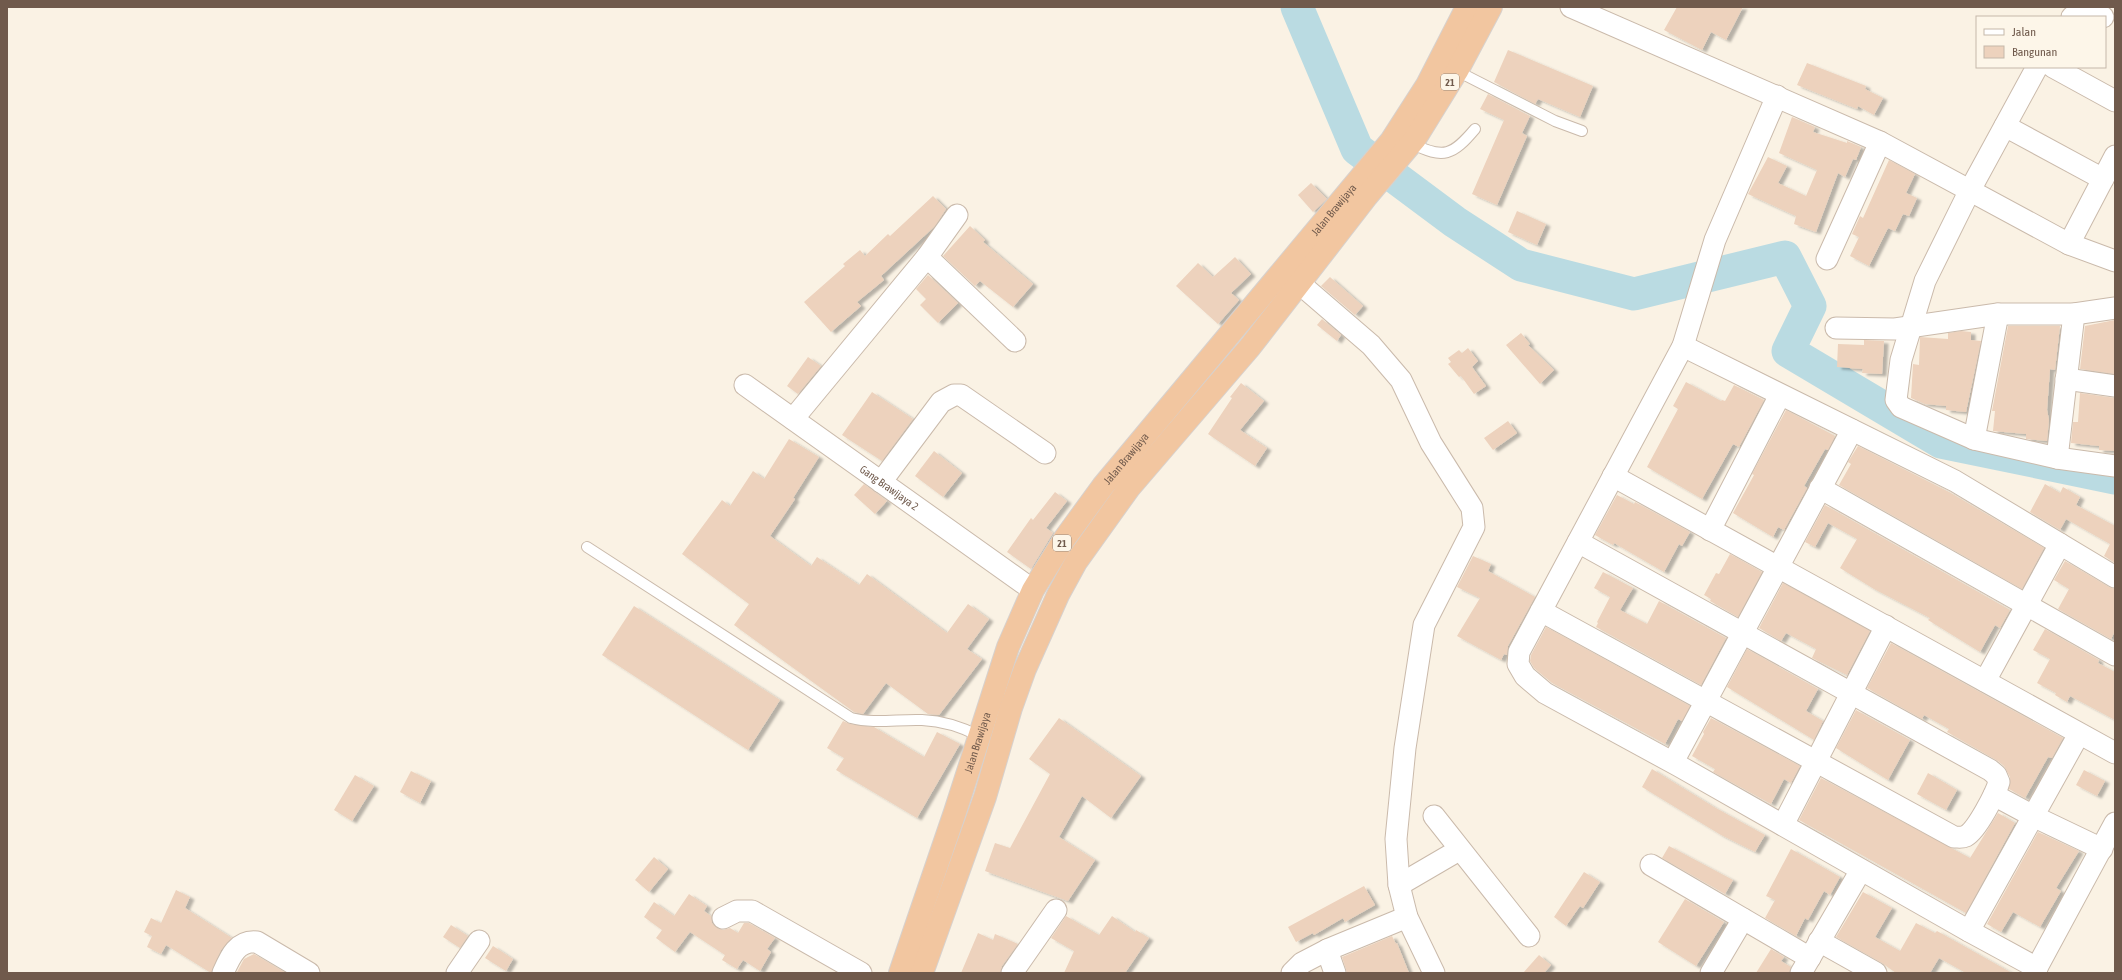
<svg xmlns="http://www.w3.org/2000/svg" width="2122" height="980" font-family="'Asap Condensed',sans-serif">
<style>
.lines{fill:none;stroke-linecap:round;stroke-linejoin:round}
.river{stroke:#badbe2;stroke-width:33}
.building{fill:#edd2bd;filter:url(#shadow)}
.service-casing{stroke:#cabaab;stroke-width:12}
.minor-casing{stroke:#cabaab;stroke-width:23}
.trunk-casing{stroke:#d7d1cd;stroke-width:24}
.service{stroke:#fff;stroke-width:10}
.minor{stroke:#fff;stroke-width:21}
.trunk{stroke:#f2c6a0;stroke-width:22}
.labels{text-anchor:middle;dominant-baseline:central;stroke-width:3;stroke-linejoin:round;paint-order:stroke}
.shield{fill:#fdf6e9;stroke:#9a897b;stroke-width:1}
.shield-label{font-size:10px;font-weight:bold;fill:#705a4c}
.street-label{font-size:11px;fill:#705a4c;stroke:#fdf6e9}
</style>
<defs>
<filter id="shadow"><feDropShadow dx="4.5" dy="2.5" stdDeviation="1" flood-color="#0004"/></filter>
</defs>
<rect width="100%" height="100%" fill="#faf2e4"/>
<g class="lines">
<!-- river -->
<path class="river" d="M1297 7 1357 149 1455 222 1521 265 1634 294 1785 257 1810 306 1788 351 1941 442 2115 478"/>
</g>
<!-- building -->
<g class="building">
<path d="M1677 7H1743L1726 40 1711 32 1702 50 1664 30Z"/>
<path d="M1508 50 1593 86 1580 117 1538 99 1535 104 1494 82Z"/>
<path d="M1807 63 1866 86 1865 89 1883 98 1874 115 1858 106 1857 109 1797 85Z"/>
<path d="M1488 94 1530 116 1522 133 1527 136 1497 205 1472 194 1504 120 1480 109Z"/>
<path d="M1792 117 1815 127 1813 132 1847 143V141L1861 147 1856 160 1853 159 1845 177 1838 173 1816 232 1794 224 1796 216 1748 194 1768 157 1787 166 1778 183 1806 196 1817 170 1779 153Z"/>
<path d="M1889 160 1915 174 1906 193 1917 198 1909 216 1903 214 1895 231 1888 228 1869 266 1850 256 1859 237 1852 234 1860 216 1863 218Z"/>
<path d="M1311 183 1327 199 1313 212 1298 195Z"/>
<path d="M933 196 946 209 935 226 881 276 884 280 857 302 861 306 831 332 804 302 845 266 843 264 860 250 865 256 888 234 890 236Z"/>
<path d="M1517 211 1546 224 1537 245 1508 232Z"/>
<path d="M970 226 985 240 983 242 1033 284 1013 307 980 281 975 286 943 256Z"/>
<path d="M1235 257 1251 274 1231 293 1239 300 1218 324 1176 286 1198 263 1213 277Z"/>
<path d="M928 275 958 303 938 323 920 305 926 299 916 289Z"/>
<path d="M1330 277 1363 306 1355 315 1321 286Z"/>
<path d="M1322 319 1341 335 1337 341 1317 325Z"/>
<path d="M2115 320V374L2080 369 2085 326Z"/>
<path d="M2008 326H2060L2055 370 2050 369 2047 410 2049 420 2047 441 2026 439V434L1993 431 1995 411H1992Z"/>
<path d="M1961 331 1971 332V340L1981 341 1966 412 1946 410V406L1925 404 1911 398 1913 364 1919 365 1920 337 1948 339V333Z"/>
<path d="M1521 333 1530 344 1528 345 1554 370 1540 384 1506 345Z"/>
<path d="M1864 340 1884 341 1882 374 1862 373 1863 369 1837 367 1838 344 1864 345Z"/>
<path d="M1468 348 1478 361 1472 367 1486 386 1474 394 1461 376 1459 377 1448 364 1451 362 1448 358 1459 350 1462 353Z"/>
<path d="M808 357 821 366 798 394 787 386Z"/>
<path d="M1686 382 1721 401 1722 400 1725 401 1734 385 1764 400 1739 447 1733 444 1702 499 1647 467 1678 409 1673 406Z"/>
<path d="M1241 383 1264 401 1240 430 1267 448 1255 466 1208 434 1232 398 1230 397Z"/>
<path d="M872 392 913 419 882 461 842 435Z"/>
<path d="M2080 393 2115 398V451L2099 450V446L2071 443 2073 422H2078Z"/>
<path d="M1786 410 1835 436 1828 450 1825 449 1804 486 1807 488 1784 530 1778 527 1773 537 1733 513 1754 475 1752 474Z"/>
<path d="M1508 421 1517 433 1493 450 1484 438Z"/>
<path d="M789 439 819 457 793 498 795 499 770 536 811 566 817 557 859 585 867 574 947 633 968 604 989 619 967 649 982 659 939 715 928 714 886 683 863 714 854 712 734 625 749 604 682 554 722 500 730 506 753 471 764 479Z"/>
<path d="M1858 446 1949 492 2044 548 2022 589 1839 485 1851 464 1848 462Z"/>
<path d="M934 451 962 473 943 497 915 476Z"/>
<path d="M864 484 887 501 875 514 854 495Z"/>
<path d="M2045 484 2060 493 2063 487 2080 497 2076 505 2115 526V563L2104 556 2110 544 2066 519 2060 530 2030 512Z"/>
<path d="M1055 492 1067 501 1046 528 1053 533 1031 569 1007 552 1031 518 1033 520Z"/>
<path d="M1617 495 1634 504 1635 502 1690 532 1682 546 1679 544 1664 572 1614 543 1613 545 1595 535Z"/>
<path d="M1825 505 2010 610 2000 628 1995 625 1980 652 1928 620 1930 618 1874 589 1840 568 1857 539 1828 523 1815 547 1805 542Z"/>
<path d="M1730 554 1762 572 1738 617 1710 601 1711 599 1704 595 1716 573 1719 574Z"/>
<path d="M1473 556 1491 564 1488 571 1535 597 1508 646 1507 655 1504 654 1501 660 1457 636 1480 598 1457 587Z"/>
<path d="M2065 561 2109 587 2115 589V631L2111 639 2058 609 2069 589 2054 580Z"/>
<path d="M1603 572 1633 588 1620 610 1647 624 1659 601 1726 638 1701 685 1596 627 1598 623 1597 622 1610 597 1594 588Z"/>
<path d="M1783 583 1870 631 1847 675 1812 658 1816 649 1786 633 1781 641 1759 628Z"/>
<path d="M634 606 780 700 748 750 602 655Z"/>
<path d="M1546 627 1690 706 1682 721 1678 719 1665 744 1552 683 1534 668 1530 661 1531 655Z"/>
<path d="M2045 629 2099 660 2098 663 2115 672V720L2070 696 2067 702 2055 695 2056 693 2037 683 2050 659 2033 650Z"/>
<path d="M1891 643 2063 738 2052 758 2048 757 2025 798 2009 789 2010 777 2004 766 1998 761 1947 732 1949 729 1924 715 1922 719 1867 688Z"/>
<path d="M1747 649 1818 689 1806 711 1823 721 1814 740 1727 687Z"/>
<path d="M1856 710 1910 740 1888 780 1836 748Z"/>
<path d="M1059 718 1141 776 1111 818 1082 796 1059 837 1095 860 1068 901 985 871 995 843 1010 848 1050 774 1029 759Z"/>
<path d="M1711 718 1800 766 1791 783 1784 779 1771 804 1713 772 1715 769 1692 756 1704 734 1703 732Z"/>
<path d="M843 721 850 724 874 727 924 757 937 732 960 744 917 818 836 770 844 758 827 748Z"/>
<path d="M1652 769 1714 807 1765 835 1755 852 1721 835 1642 787Z"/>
<path d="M2084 770 2105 781 2097 796 2076 785Z"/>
<path d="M411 771 431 781 420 803 400 792Z"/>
<path d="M1928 773 1957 790 1946 810 1917 794Z"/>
<path d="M355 775 374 786 352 821 334 810Z"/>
<path d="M1821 778 1970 858 1998 813 2015 823 1966 913 1799 820Z"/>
<path d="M2038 832 2079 851 2056 888 2061 891 2040 927 2013 912 2001 932 1987 924Z"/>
<path d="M1669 846 1733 880 1725 894 1662 858Z"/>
<path d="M1791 849 1840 877 1830 895 1824 891 1808 920 1805 918 1796 936 1765 918 1775 900 1766 896Z"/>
<path d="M654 857 668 869 649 892 635 880Z"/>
<path d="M1584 872 1600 882 1583 908 1580 906 1566 926 1554 917Z"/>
<path d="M1364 886 1375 905 1345 922 1343 918 1314 935 1313 933 1296 942 1288 927Z"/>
<path d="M176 890 190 897 185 908 232 938 221 950 211 973 166 945 161 954 147 947 152 936 144 932 151 918 161 923Z"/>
<path d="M1863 892 1892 908 1875 937 1900 951 1916 923 1935 933 1937 931 2012 973H1966L1939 958 1930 973H1896L1882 963 1836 937Z"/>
<path d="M689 894 707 906 704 911 711 916 712 923 717 928 723 930 730 928 738 933 744 923H749L775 938 767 949 771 952 760 971 743 960 737 969 722 960 725 955 690 932 675 952 656 938 662 930 644 917 654 902 674 916Z"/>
<path d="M1685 899 1724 922 1696 966 1658 942Z"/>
<path d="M1066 916 1099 935 1112 916 1135 932 1136 930 1149 938 1125 973H1064L1074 951 1051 938Z"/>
<path d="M451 925 468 936 460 948 443 937Z"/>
<path d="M978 933 993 940 995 934 1018 944 1002 966 1000 973H961Z"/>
<path d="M1392 936 1396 944 1397 943 1409 973H1347L1342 957Z"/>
<path d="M493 946 513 959 506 971 485 958Z"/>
<path d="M1771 949 1784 957 1781 961 1791 967 1789 973H1756Z"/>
<path d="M254 954 286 973 237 972 244 959Z"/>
<path d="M1539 955 1551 965 1544 973H1523Z"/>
</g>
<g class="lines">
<!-- service casing -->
<g class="service-casing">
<g id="service">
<path d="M1457 71 1555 121 1582 131"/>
<path d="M1411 143C1444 160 1453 155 1475 129"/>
<path d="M587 547 851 718C874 724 898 719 922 720 942 721 962 727 979 736"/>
</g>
</g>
<!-- minor casing -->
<g class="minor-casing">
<g id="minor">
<path d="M1571 7 1880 142 2069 244 2115 261"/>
<path d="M2072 17C2081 9 2093 10 2103 17"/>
<path d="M2037 67 1970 190 1925 281 1901 360 1896 400 1901 407 1974 439 2057 458 2115 466"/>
<path d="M2053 67 2115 101"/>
<path d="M1777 96 1715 240 1683 346 1519 652 1518 664 1525 676 1545 693 1679 766 1969 931 2037 968"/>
<path d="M2005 126 2103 179"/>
<path d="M2069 244 2115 156"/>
<path d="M927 257 1015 341"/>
<path d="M1827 259 1880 142"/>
<path d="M1299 283 1371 345 1401 380 1431 443 1472 508 1474 527 1424 625 1405 748 1396 839 1399 885 1407 917 1434 973"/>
<path d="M1836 328 1895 329 1998 314H2074L2115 308"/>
<path d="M1683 346 1955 481 2115 577"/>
<path d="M2066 379 2115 386"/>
<path id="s1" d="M745 385 1033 590"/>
<path d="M793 419 927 257 957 215"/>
<path d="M1974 439 1998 314"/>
<path d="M2057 458 2074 314"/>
<path d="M1613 476 2115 753"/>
<path d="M881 482 941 402 954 395H961L1045 453"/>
<path d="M1820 488 2115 655"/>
<path d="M1710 530 1780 395"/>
<path d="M1541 611 1954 837C1959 837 1962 838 1966 836 1977 830 1996 793 1999 782L1996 775 1990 770 1578 542"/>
<path d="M1985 681 2060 544"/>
<path d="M1673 762 1852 430"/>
<path d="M1994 795 2033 816 2102 849"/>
<path d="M1434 816 1529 936"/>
<path d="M1783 825 1886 626"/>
<path d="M1651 865 1810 958"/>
<path d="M1399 885 1459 850"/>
<path d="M723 918 737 911H752L861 973"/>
<path d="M1969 931 2079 734"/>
<path d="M1819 941 1876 973"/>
<path d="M1327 950 1407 917"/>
<path d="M223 973C230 957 237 940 257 942L309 973"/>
<path d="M457 973 479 941"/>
<path d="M1012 973 1056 910"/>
<path d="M1292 973 1302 963 1327 950 1335 973"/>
<path d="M1711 973 1743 919"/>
<path d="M1801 973 1861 870"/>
<path d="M2034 973 2115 823"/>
</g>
</g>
<!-- trunk casing -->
<g class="trunk-casing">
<g id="trunk">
<path id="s2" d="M900 973 955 812 1008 647 1033 590 1065 538 1103 486 1391 141 1427 85 1467 7"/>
<path d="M922 973 985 797 1011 708 1025 669 1058 595 1076 562 1129 488 1250 347 1367 196 1415 139 1457 71 1491 7"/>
</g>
</g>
<!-- service -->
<use href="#service" class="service"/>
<!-- minor -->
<use href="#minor" class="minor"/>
<!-- trunk -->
<use href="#trunk" class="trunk"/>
</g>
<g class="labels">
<!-- shield labels -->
<g class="shield">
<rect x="1441" y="74" width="18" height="16" rx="3"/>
<rect x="1053" y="535" width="18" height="16" rx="3"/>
</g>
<g class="shield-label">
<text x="1450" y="82">21</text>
<text x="1062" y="543">21</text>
</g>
<!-- street labels -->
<g class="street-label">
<text stroke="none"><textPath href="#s2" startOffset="891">Jalan Brawijaya</textPath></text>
<text stroke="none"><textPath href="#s2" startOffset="567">Jalan Brawijaya</textPath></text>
<text stroke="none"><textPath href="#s1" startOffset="177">Gang Brawijaya 2</textPath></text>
<text stroke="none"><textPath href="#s2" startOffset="243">Jalan Brawijaya</textPath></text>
</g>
</g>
<!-- border -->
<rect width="2122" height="980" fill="none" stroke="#705a4c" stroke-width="16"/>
<!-- legend -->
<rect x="1976" y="16" width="130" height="52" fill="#fdf6e9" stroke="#c5b8aa"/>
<rect x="1984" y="29" width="20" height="6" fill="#ffffff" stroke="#c5b8aa"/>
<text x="2012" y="36" font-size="12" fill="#705a4c">Jalan</text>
<rect x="1984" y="46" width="20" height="12" fill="#edd2bd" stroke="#c5b8aa"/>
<text x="2012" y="56" font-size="12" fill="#705a4c">Bangunan</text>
</svg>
